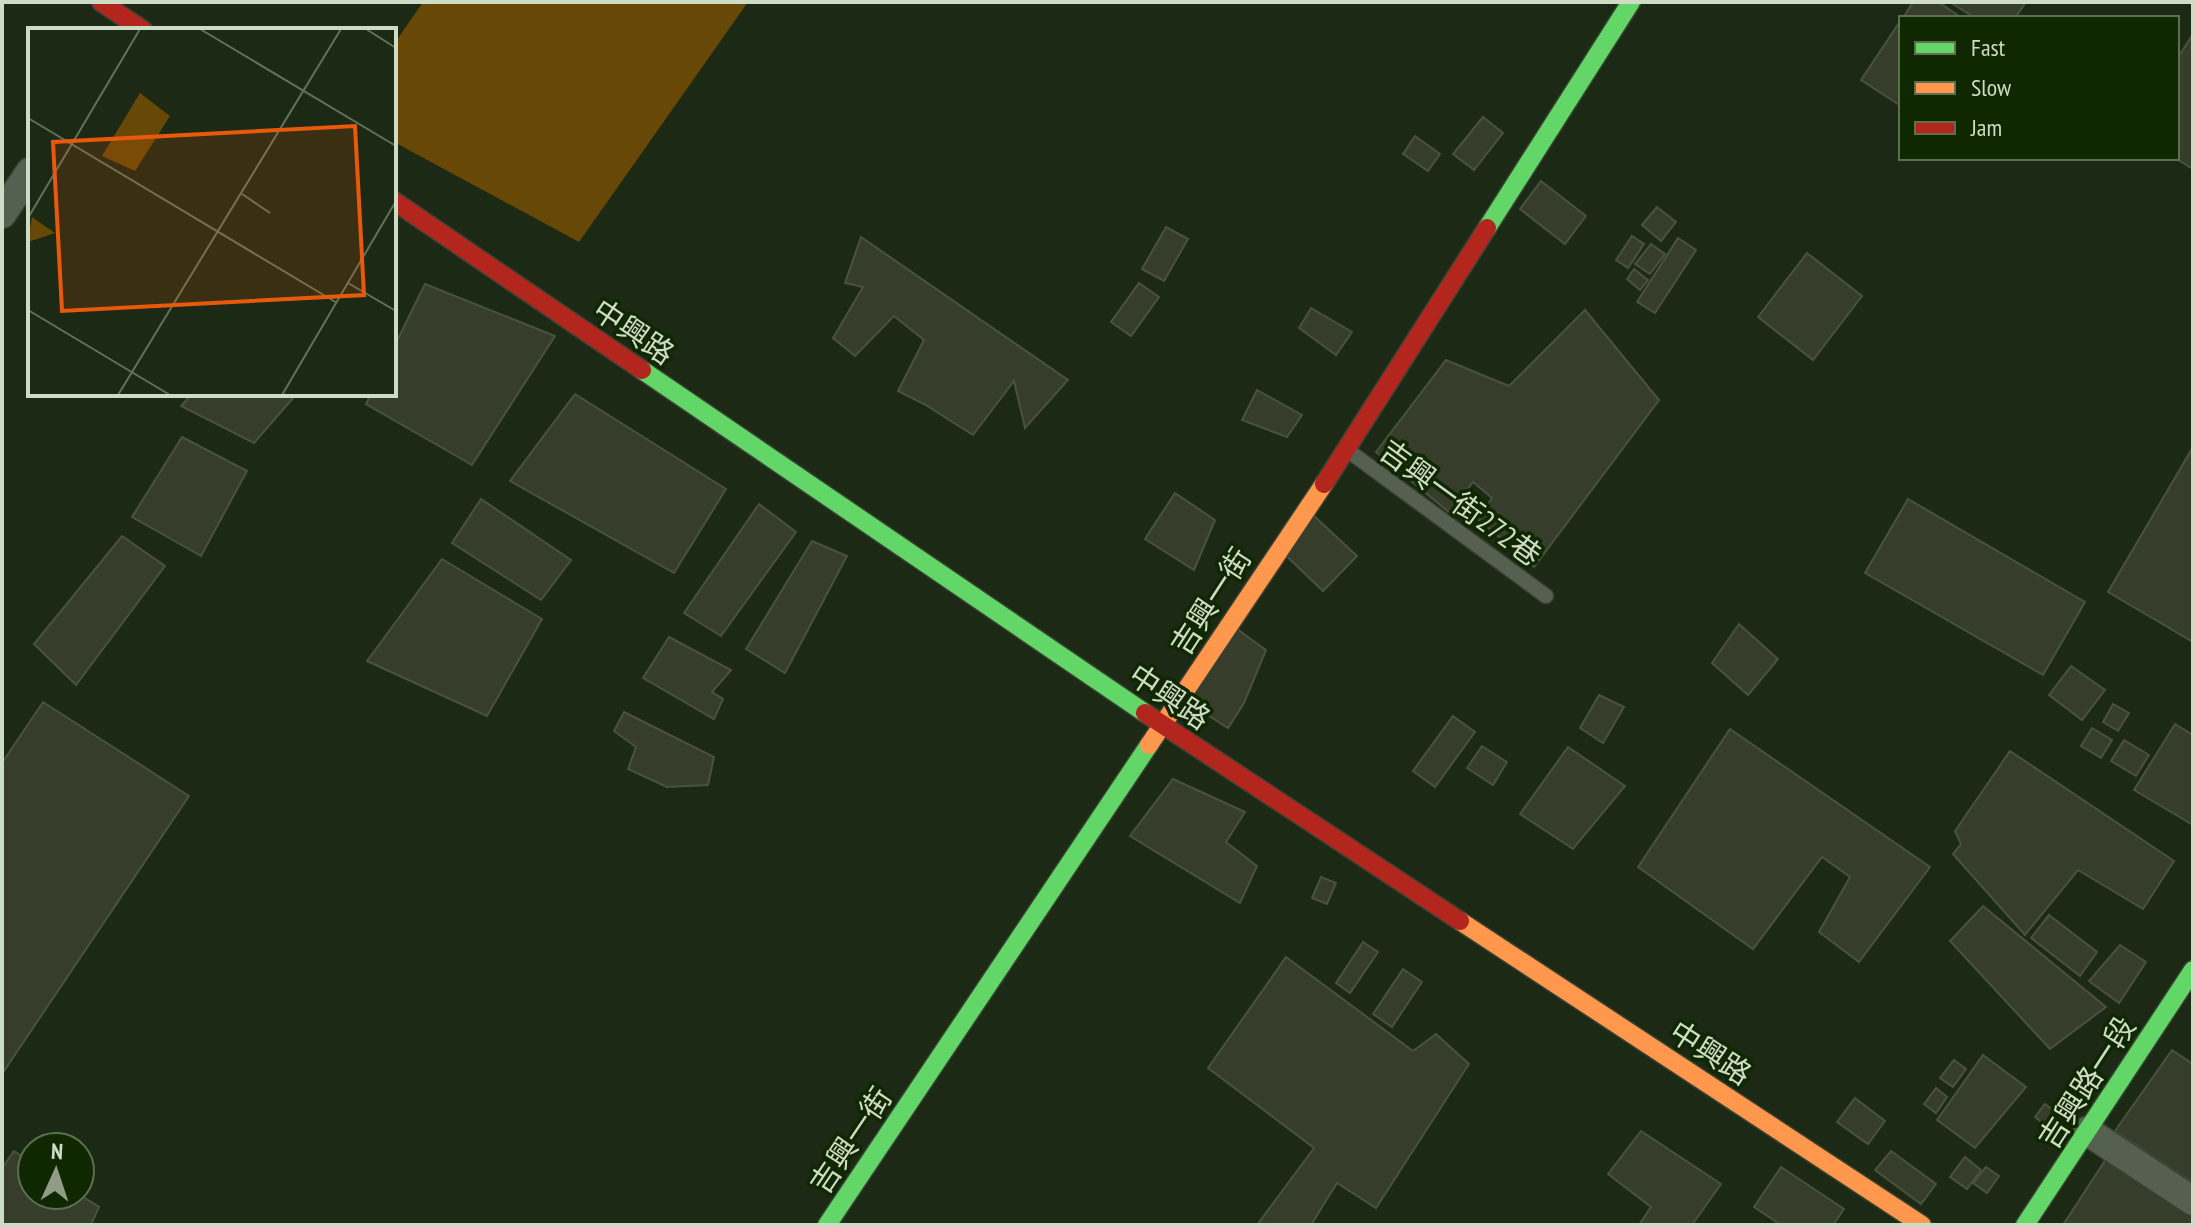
<svg xmlns="http://www.w3.org/2000/svg" width="2195" height="1227" font-family="'PT Sans Narrow','Noto Sans TC',sans-serif">
<style>
.forest{fill:#684806}
.building{fill:#363d2b;stroke:#4a523f;stroke-width:2}
.lines{fill:none;stroke-linecap:round;stroke-linejoin:round}
.lane-casing{stroke:#374232;stroke-width:17}
.street-casing{stroke:#374232;stroke-width:31}
.fast-casing{stroke:#374232;stroke-width:21}
.slow-casing{stroke:#374232;stroke-width:21}
.jam-casing{stroke:#374232;stroke-width:21}
.lane{stroke:#556050;stroke-width:14}
.street{stroke:#556050;stroke-width:28}
.fast{stroke:#63d668;stroke-width:18}
.slow{stroke:#ff974d;stroke-width:18}
.jam{stroke:#b3261e;stroke-width:18}
.labels{text-anchor:middle;dominant-baseline:central;stroke-width:7;stroke-linejoin:round;paint-order:stroke}
.street-label{font-size:30px;fill:#cddcc5;stroke:#102802}
.inset-road{fill:none;stroke:#63715b;stroke-width:2}
.view{fill:#e8590c;fill-opacity:0.15;stroke:#e8590c;stroke-width:4}
.inset-edge{fill:none;stroke:#cddcc5;stroke-width:4}
</style>
<rect width="100%" height="100%" fill="#1c2914"/>
<!-- forest -->
<path class="forest" d="M423 2H748L579 242 394 142V44Z"/>
<!-- building -->
<g class="building">
<path d="M1913 2H1938L1962 18H1903Z"/>
<path d="M1950 2H2026L2015 18H1975Z"/>
<path d="M1901 20V106L1861 80Z"/>
<path d="M2193 34V169L2175 158 2177 59Z"/>
<path d="M1483 117 1503 133 1474 170 1453 154Z"/>
<path d="M1415 136 1440 154 1428 171 1403 154Z"/>
<path d="M1541 181 1586 216 1565 244 1520 209Z"/>
<path d="M1657 207 1676 222 1661 241 1642 225Z"/>
<path d="M1166 227 1188 239 1164 281 1142 269Z"/>
<path d="M1632 236 1644 244 1628 268 1616 260Z"/>
<path d="M861 237 1068 380 1025 428 1014 381 973 435 924 404 898 391 924 340 894 316 855 356 833 338 863 287 845 283Z"/>
<path d="M1678 238 1696 250 1655 313 1637 302Z"/>
<path d="M1651 244 1665 254 1650 274 1635 264Z"/>
<path d="M1807 253 1862 296 1813 360 1758 317Z"/>
<path d="M1634 269 1648 280 1640 290 1627 279Z"/>
<path d="M1139 283 1159 297 1131 336 1111 322Z"/>
<path d="M425 284 555 336 472 465 366 404 371 394H394V347Z"/>
<path d="M1311 308 1352 332 1336 355 1299 328Z"/>
<path d="M1585 310 1659 400 1534 567 1478 519 1492 498 1473 482 1450 513 1376 452 1446 360 1509 386Z"/>
<path d="M1257 390 1302 415 1287 437 1242 420Z"/>
<path d="M192 394H289L293 398 254 443 181 406Z"/>
<path d="M575 394 726 489 674 573 510 481Z"/>
<path d="M182 437 247 471 201 556 132 517Z"/>
<path d="M2193 447V642L2108 592Z"/>
<path d="M1175 493 1215 520 1194 570 1145 539Z"/>
<path d="M481 499 571 560 541 600 452 543Z"/>
<path d="M1908 499 2085 602 2043 675 1865 573Z"/>
<path d="M759 504 796 532 721 636 684 613Z"/>
<path d="M1312 514 1357 556 1323 591 1278 548Z"/>
<path d="M122 536 165 566 76 685 34 644Z"/>
<path d="M812 541 847 556 785 673 746 649Z"/>
<path d="M442 559 542 619 487 716 367 661Z"/>
<path d="M1739 624 1778 659 1748 695 1712 663Z"/>
<path d="M1233 626 1266 650 1244 703 1228 728 1183 699Z"/>
<path d="M669 637 731 670 712 692 723 699 714 719 643 678Z"/>
<path d="M2071 666 2105 690 2082 720 2049 695Z"/>
<path d="M1599 695 1624 707 1603 743 1580 728Z"/>
<path d="M43 702 189 796 2 1074V763Z"/>
<path d="M2113 704 2129 713 2118 731 2103 722Z"/>
<path d="M624 712 714 757 708 785 667 787 628 769 636 747 614 731Z"/>
<path d="M1453 716 1475 732 1435 787 1413 771Z"/>
<path d="M2175 724 2193 735V825L2134 790Z"/>
<path d="M2092 728 2112 740 2101 758 2081 746Z"/>
<path d="M1730 729 1930 867 1859 962 1819 932 1850 877 1822 857 1753 949 1638 867Z"/>
<path d="M2124 740 2149 755 2136 776 2111 761Z"/>
<path d="M1482 746 1507 762 1493 785 1467 768Z"/>
<path d="M1568 747 1625 786 1573 849 1520 814Z"/>
<path d="M2010 751 2174 861 2143 909 2078 870 2025 935 1953 854 1961 844 1955 831Z"/>
<path d="M1173 779 1245 812 1226 842 1257 866 1240 903 1130 836Z"/>
<path d="M1321 877 1336 883 1327 904 1312 898Z"/>
<path d="M1983 906 2106 1007 2050 1049 1950 941Z"/>
<path d="M2049 915 2097 952 2080 976 2031 938Z"/>
<path d="M1363 942 1378 952 1350 993 1336 983Z"/>
<path d="M2120 945 2146 962 2119 1003 2089 981Z"/>
<path d="M1286 957 1413 1051 1436 1034 1469 1064 1376 1208 1337 1183 1311 1225H1257L1314 1148 1208 1068Z"/>
<path d="M1403 969 1422 982 1392 1027 1373 1014Z"/>
<path d="M2172 1050 2193 1064V1183L2115 1131Z"/>
<path d="M1983 1055 2026 1087 1975 1148 1937 1120Z"/>
<path d="M1954 1060 1966 1069 1953 1087 1940 1078Z"/>
<path d="M1936 1088 1947 1097 1936 1113 1924 1104Z"/>
<path d="M1855 1098 1885 1121 1868 1144 1837 1122Z"/>
<path d="M2045 1104 2062 1117 2052 1130 2035 1117Z"/>
<path d="M1641 1131 1721 1184 1692 1225H1639L1651 1207 1608 1174Z"/>
<path d="M14 1151 32 1163V1195H80L99 1207 91 1225H2V1168Z"/>
<path d="M1891 1151 1936 1184 1921 1204 1875 1170Z"/>
<path d="M2110 1153 2193 1208V1225H2063Z"/>
<path d="M1965 1157 1981 1170 1967 1189 1950 1177Z"/>
<path d="M1781 1167 1844 1209 1833 1225H1781L1754 1207Z"/>
<path d="M1986 1167 1999 1176 1987 1193 1973 1183Z"/>
</g>
<g class="lines">
<!-- lane casing -->
<g class="lane-casing">
<path id="lane" d="M1350 452 1546 596"/>
</g>
<!-- street casing -->
<g class="street-casing">
<g id="street">
<path d="M2 214 30 172"/>
<path d="M2087 1131 2193 1201"/>
</g>
</g>
<!-- fast casing -->
<g class="fast-casing">
<g id="fast">
<path d="M1487 228 1631 2"/>
<path d="M642 370 1145 713"/>
<path d="M827 1225 1149 745"/>
<path d="M2025 1225 2193 970"/>
</g>
</g>
<!-- slow casing -->
<g class="slow-casing">
<g id="slow">
<path d="M1149 745 1324 484"/>
<path d="M1460 921 1922 1225"/>
</g>
</g>
<!-- jam casing -->
<g class="jam-casing">
<g id="jam">
<path d="M101 2 143 30"/>
<path d="M394 201 642 370"/>
<path d="M1324 484 1487 228"/>
<path d="M1145 713 1460 921"/>
</g>
</g>
<!-- lane -->
<use href="#lane" class="lane"/>
<!-- street -->
<use href="#street" class="street"/>
<!-- fast -->
<use href="#fast" class="fast"/>
<!-- slow -->
<use href="#slow" class="slow"/>
<!-- jam -->
<use href="#jam" class="jam"/>
</g>
<g class="labels">
<!-- street labels -->
<g class="street-label">
<text transform="translate(634 331) rotate(34)">中興路</text>
<text transform="translate(1461 502) rotate(36)">吉興一街272巷</text>
<text transform="translate(1210 601) rotate(-57)">吉興一街</text>
<text transform="translate(1170 696) rotate(34)">中興路</text>
<text transform="translate(1711 1052) rotate(33)">中興路</text>
<text transform="translate(2086 1082) rotate(-57)">吉興路一段</text>
<text transform="translate(850 1140) rotate(-56)">吉興一街</text>
</g>
</g>
<!-- overview -->
<g transform="translate(28 28)">
<rect width="368" height="368" fill="#1c2914"/>
<path d="M112 65 142 88 107 143 74 128ZM4 189 27 205 0 214Z" fill="#684806"/>
<path class="inset-road" d="M172 1 368 118M338 1 368 20M0 90 309 275M214 166 242 185M0 190 112 1M320 255 368 283M0 282 142 367M90 367 313 1M254 367 368 173"/>
<path class="view" d="M327 98 336 267 34 283 25 114Z"/>
<rect width="368" height="368" class="inset-edge"/>
</g>
<!-- border -->
<rect width="2195" height="1227" fill="none" stroke="#cddcc5" stroke-width="8"/>
<!-- legend -->
<rect x="1899" y="16" width="280" height="144" fill="#102802" stroke="#5c7050" stroke-width="2"/>
<rect x="1915" y="42" width="40" height="12" fill="#63d668" stroke="#5c7050" stroke-width="2"/>
<text x="1971" y="56" font-size="24" fill="#cddcc5">Fast</text>
<rect x="1915" y="82" width="40" height="12" fill="#ff974d" stroke="#5c7050" stroke-width="2"/>
<text x="1971" y="96" font-size="24" fill="#cddcc5">Slow</text>
<rect x="1915" y="122" width="40" height="12" fill="#b3261e" stroke="#5c7050" stroke-width="2"/>
<text x="1971" y="136" font-size="24" fill="#cddcc5">Jam</text>
<!-- north arrow -->
<g transform="translate(56 1171) rotate(3)"><circle r="38" fill="#102802" stroke="#5c7050" stroke-width="2"/>
<path d="M0-6L14 30L0 20L-14 30Z" fill="#8f9d87"/>
<text y="-12" font-size="22" font-weight="bold" text-anchor="middle" fill="#cddcc5">N</text>
</g>
</svg>
